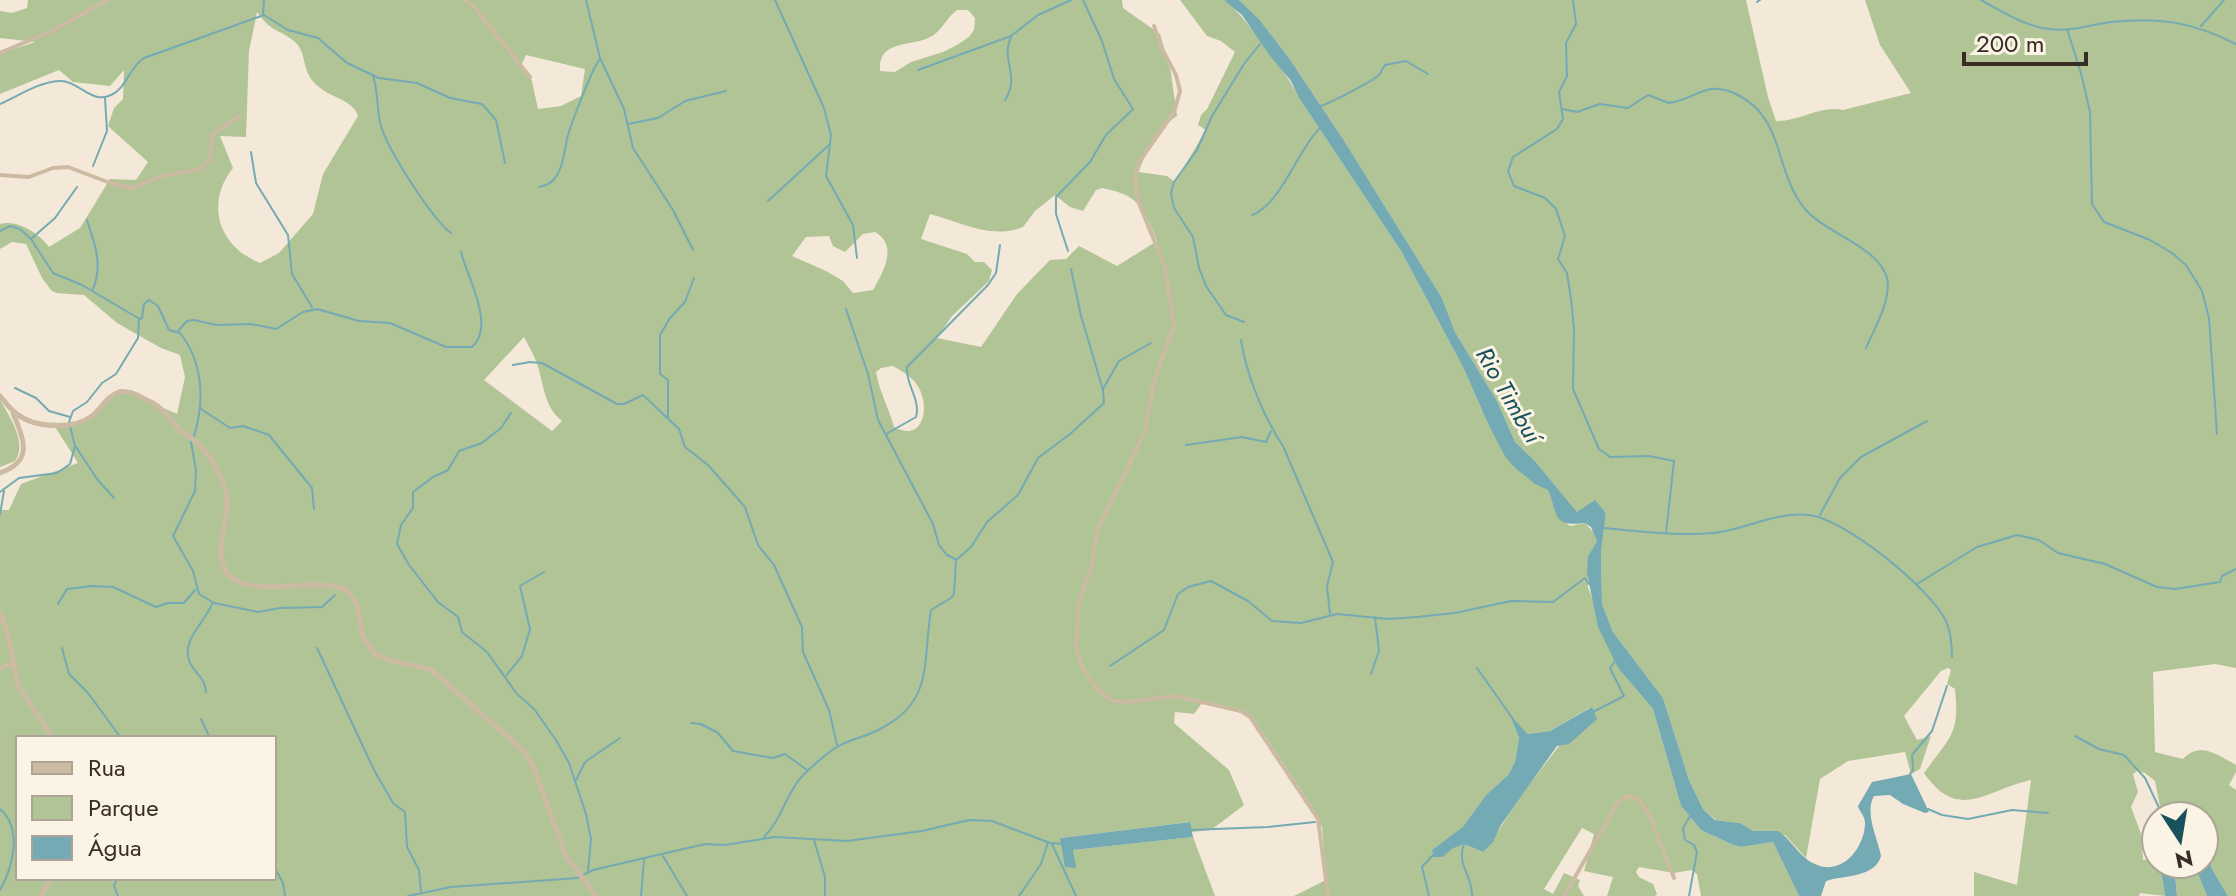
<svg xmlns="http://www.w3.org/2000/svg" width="2236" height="896" font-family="Jost,sans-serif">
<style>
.green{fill:#b0c496;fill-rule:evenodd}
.water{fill:#74aab3}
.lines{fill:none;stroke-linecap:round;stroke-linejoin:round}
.stream{stroke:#74aab3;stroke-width:2}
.minor{stroke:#cdbaa3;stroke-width:4}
.tertiary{stroke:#cdbaa3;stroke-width:5}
.labels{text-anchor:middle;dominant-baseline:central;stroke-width:6;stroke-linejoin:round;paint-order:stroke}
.water-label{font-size:24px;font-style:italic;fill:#17515c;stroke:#fbf3e4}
</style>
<rect width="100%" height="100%" fill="#f4e9d8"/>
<!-- green -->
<g class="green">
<path d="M28 0H1122L1123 8 1160 34 1171 73 1177 116C1161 126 1144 153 1139 172L1167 176 1175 182 1206 130 1198 125 1201 115 1207 109 1235 52 1221 41 1207 36 1180 0C1191 0 1215 0 1224 0 1236 4 1295 85 1299 98L1401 251 1463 367 1489 426 1513 466 1548 489 1556 514 1570 526 1585 523 1595 534 1597 541 1588 556V587L1618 668 1653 709 1681 806 1701 830 1733 845 1741 847 1773 842 1799 896H1701L1697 874 1692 870 1674 873 1639 867 1636 872 1639 877 1653 884 1657 894 1655 896H1607L1613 877 1584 871 1594 834 1582 828 1544 889 1553 894 1564 873 1580 880 1578 886 1584 896H1294L1326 880 1322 827 1313 808 1265 736 1249 715 1202 703 1194 714 1175 712 1174 723 1229 770 1244 805 1211 830 1191 832 1189 822 1060 838 1075 868 1073 850 1193 837 1215 896H0V510H9L21 484 78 463 52 422C87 429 96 412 120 389L177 414 185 377 180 355 161 348 117 323 84 295 56 293 51 290 42 278 26 244 12 242 0 249V224C17 219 39 233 49 247L80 228 110 179 136 180 148 162 108 126 114 108 123 99 124 70 110 86 73 82 59 70 0 94V54L35 42 0 38V11L12 13 27 8ZM957 10H968L975 18 974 30 969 37 957 45 943 52 911 62 895 72 880 71C878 40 908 47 928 38 941 33 946 18 957 10ZM257 12C272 34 281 29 296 43 308 55 300 72 319 87 332 98 353 100 358 116L323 174 313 214 279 253 260 263C218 246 205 203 233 168L220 136 246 137 249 51ZM526 55 585 69 581 96 561 106 538 109 531 77 521 66ZM1102 188C1140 195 1143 208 1157 241L1117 266 1079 246 1066 259 1050 260 1017 294 981 347 937 338 952 316 989 281 992 270 984 262H975L967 254 921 239 930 214C961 222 991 240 1023 227L1035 211 1055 195 1070 207 1083 211 1096 190ZM875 232C899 246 883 272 873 290L853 293 843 281 826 271 792 256 806 237 829 236 833 246 845 252 863 234ZM524 337C528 345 533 353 536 361 544 382 543 406 562 421L552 431 484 380ZM893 366C902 371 914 378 919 388 930 408 923 443 894 427 889 408 879 391 876 372L881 368ZM1591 707C1562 741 1536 775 1511 811 1501 825 1495 840 1483 852L1464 844 1452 849 1443 857H1433L1432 850 1463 828 1486 795 1508 775 1515 762 1519 738 1511 717 1528 734 1550 731ZM18 738H274V878H18Z"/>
<path d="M1239 0H1746L1768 97 1776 121C1799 122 1820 105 1843 110L1911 93 1880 45 1865 0H2236V668L2215 664 2153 672 2155 752 2183 759C2200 741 2218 755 2236 765V772L2229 785 2236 790V896H2228L2212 869 2204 842V816H2162L2155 781 2145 773 2137 771 2133 774 2138 792 2131 807 2141 834 2143 860 2152 859 2156 828V864H2160L2165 896 2140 893 2139 896H1974V872L2017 885 2031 780C1985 790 1959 823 1924 773 1950 737 1960 735 1955 689L1947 684 1951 670 1948 668 1941 671 1904 716 1917 740 1931 736 1920 769 1911 774 1905 752 1848 761 1820 779 1806 858 1785 835 1753 831 1740 823 1716 820 1703 809 1689 780 1663 698 1613 632 1602 604 1601 552 1606 512H1577L1535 461 1515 442 1497 401 1455 332 1442 298 1343 139 1289 58 1259 19Z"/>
<path d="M0 400C9 416 28 443 15 461L0 467Z"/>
<path d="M2174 864H2194L2207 896H2177Z"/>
</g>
<!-- water -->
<g class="water">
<path d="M1224 0H1239L1259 19 1289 58 1343 139 1442 298 1455 332 1497 401 1515 442 1535 461 1577 512 1595 500 1606 513 1601 552 1602 604 1613 632 1663 698 1689 780 1703 809 1715 820 1740 823 1753 831H1778C1792 840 1800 858 1815 864 1842 877 1865 847 1865 823 1865 816 1860 813 1858 806L1872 782 1911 774 1929 812 1925 813 1903 804 1890 795 1874 796C1864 813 1878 839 1881 856 1875 878 1844 875 1826 881L1821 896H1799L1773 842 1741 847 1733 845 1701 830 1681 806 1653 709 1618 668 1598 627 1587 573 1588 556 1597 541 1591 527 1585 523C1552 527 1558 515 1548 490L1535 484 1513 466 1505 456 1489 426 1463 367 1401 251 1299 98 1291 81 1270 56 1242 15Z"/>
<path d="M1592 707 1597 719 1569 744 1557 746 1501 825 1493 842 1483 852 1464 844 1452 849 1443 857H1433L1432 850 1463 827 1486 795 1508 775 1515 762 1519 738 1510 715 1528 734 1550 731Z"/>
<path d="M1190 822 1193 837 1073 850 1076 868 1065 867 1060 838Z"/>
<path d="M2204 842 2212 869 2228 896H2207L2194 864H2204Z"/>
<path d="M2160 864H2174L2177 896H2165Z"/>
</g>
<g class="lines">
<!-- stream -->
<g class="stream">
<path d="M586 0 600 58 624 109 633 148 673 210 693 250"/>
<path d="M775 0 824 108 831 135 826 176 853 225 857 258"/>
<path d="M1573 0 1576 24 1566 43 1567 76 1559 92 1563 119 1557 129 1513 157 1508 171 1514 186 1545 198 1556 209 1565 236 1558 259 1567 273 1571 299 1574 329 1573 389 1599 449 1610 457 1649 456 1674 461 1666 533"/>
<path d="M1981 0C2003 12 2024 26 2049 29 2070 32 2090 25 2111 22 2159 17 2193 22 2236 44"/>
<path d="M1757 2 1760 0"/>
<path d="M263 14 264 0"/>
<path d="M2201 26 2224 0"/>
<path d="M2067 29 2081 73 2090 112 2092 204 2104 222 2150 240 2172 253 2186 265 2202 291 2209 318 2217 434"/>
<path d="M918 70 1011 36 1038 15 1071 0"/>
<path d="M373 76C379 93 376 110 381 126 388 150 432 219 451 233"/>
<path d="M1005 100C1021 75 1000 61 1011 37"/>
<path d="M0 104C18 96 39 82 59 81 78 80 92 105 111 95 127 88 129 67 144 58L264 15 288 30 318 38 347 63 379 78 417 83 450 98 482 104 496 120 505 163"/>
<path d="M1320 106C1329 104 1372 81 1378 76 1381 73 1382 69 1385 65L1406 61 1428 74"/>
<path d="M1563 109 1577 112 1600 104 1628 108 1648 95 1669 103C1700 98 1706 79 1738 95 1785 119 1774 170 1804 208 1826 234 1878 246 1887 278 1892 299 1874 329 1866 348"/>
<path d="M628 124 658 118 685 101 726 91"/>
<path d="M251 152 256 183 288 235 292 274 312 307"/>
<path d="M93 166 107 131 105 98"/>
<path d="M539 187C543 186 549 184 551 182 564 172 564 149 568 135 572 122 593 66 600 59"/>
<path d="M768 201 829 145"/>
<path d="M1252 215C1281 204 1297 151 1319 129"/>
<path d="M87 220C95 244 103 265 93 289"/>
<path d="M0 231 10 226 20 229 31 239 53 273 82 285 138 318"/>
<path d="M31 239 55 218 77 187"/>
<path d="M1068 251 1056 214V197L1090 162 1106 135 1133 109 1114 79 1102 41 1083 0"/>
<path d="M846 309 868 374 878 420 933 524 939 545 947 555 955 559"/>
<path d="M1244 322 1226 315 1206 286 1199 268 1193 237 1174 208 1171 193 1174 182 1197 150 1212 116 1244 64 1260 44"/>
<path d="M178 331 187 321 194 320 216 325 251 324 276 329 303 312 317 309 359 321 390 323 446 347H472C496 326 467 277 461 252"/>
<path d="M1241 340C1246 374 1264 418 1283 446L1333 562 1327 586 1330 614"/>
<path d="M513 365 530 362 542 363 617 404H624L643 395 679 429 685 447 708 465 745 507 758 545 774 565 802 627 803 652 829 710 837 745"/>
<path d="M15 388 36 398 49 411 70 417"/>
<path d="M1103 389 1119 361 1151 343"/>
<path d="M201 409 230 428 243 426 269 435 312 488 314 509"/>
<path d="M511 413 501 428 482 443 459 451 448 470 433 477 413 492V508L401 525 397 544 409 565 438 602 458 617 462 632 487 652 517 694 534 709 556 740 569 763 586 814 591 839 588 871"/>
<path d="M668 418V380L660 374V335L670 318 685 302 694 278"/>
<path d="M886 434 916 417C921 399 905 384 907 367L988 285 996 273 1000 245"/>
<path d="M191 442 196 470 195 491 173 536 193 571 199 594 214 603 258 612 280 608 322 607 335 595"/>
<path d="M1186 445 1242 437 1266 442 1271 431"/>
<path d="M76 447 97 479 114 498"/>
<path d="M0 492 19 478 57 473 70 464 75 446 69 422 73 411 87 402 102 383 116 374 138 338 139 319 142 318 144 304 149 300 158 306 169 330 180 333C203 362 205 401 194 436"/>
<path d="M0 514 4 491"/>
<path d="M1820 515 1840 478 1861 457 1927 421"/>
<path d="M1603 528C1639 531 1676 536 1713 533 1745 530 1776 511 1809 515 1845 519 1930 588 1946 621 1951 632 1952 645 1952 657"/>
<path d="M1917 584 1977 547 2017 535 2039 540 2058 553 2105 564 2157 587 2175 589 2220 582 2222 576 2236 569"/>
<path d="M58 604 67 589 92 586 113 587 156 607 168 603H184L195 590"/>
<path d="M62 648 69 674 88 693 121 738"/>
<path d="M317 648 374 770 393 803 405 812 407 847 419 870 421 891"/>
<path d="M1110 666 1164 630 1178 594 1188 587 1211 581 1248 601 1272 621 1301 623 1337 614 1388 619 1417 617 1455 613 1511 601 1553 602 1585 578 1589 584"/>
<path d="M1477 668 1513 719"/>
<path d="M1371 674 1379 651 1375 617"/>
<path d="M506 676 522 656 530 629 520 586 544 572"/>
<path d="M206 692C205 677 196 675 190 663 180 640 205 623 212 604"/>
<path d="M1593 712 1624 696 1610 668 1616 660"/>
<path d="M201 719 210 738"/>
<path d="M691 723 701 724 718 733 733 751 773 758 785 754 807 770"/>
<path d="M2075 736 2099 749 2124 755 2145 778 2163 816"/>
<path d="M1910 774 1913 770 1912 755 1932 731 1947 686"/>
<path d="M576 780 585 762 620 738"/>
<path d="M0 809C23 829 13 867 0 890"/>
<path d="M1928 809 1942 815 1968 819 2012 810 2048 813"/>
<path d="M274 828V835"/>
<path d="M1189 830 1268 827 1315 822"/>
<path d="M764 837C779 822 784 802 796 784 803 773 816 763 827 754 841 741 860 739 876 731 935 703 922 664 931 610L951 598 954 594 956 560 971 547 987 522 1018 495 1038 458 1070 434 1104 403 1103 390 1081 316 1071 269"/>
<path d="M814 840 825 877V896"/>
<path d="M1052 844 1076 896"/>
<path d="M1464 844C1456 866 1473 875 1472 896"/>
<path d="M274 851V861"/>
<path d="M663 856 687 896"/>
<path d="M274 866 283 883 285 896"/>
<path d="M117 878 114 886 118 896"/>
<path d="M408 896 451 887 577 878 593 870 705 844 725 845 775 837 847 841 922 831 969 820 992 821 1050 843 1063 844"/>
<path d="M641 896 644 860"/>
<path d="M1019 896 1041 864 1048 842"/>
<path d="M1429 896 1422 867 1433 855"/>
<path d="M1689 896 1697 852 1694 845 1685 840 1683 828 1691 815"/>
</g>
<!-- minor -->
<g class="minor">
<path d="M465 0 474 7 530 77"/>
<path d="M1154 26 1162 49 1176 75 1180 91 1174 112 1139 162 1135 178 1138 201 1165 267 1174 325 1154 382 1145 431 1097 531 1092 565 1079 602 1076 648 1082 667 1096 688 1112 701 1126 702 1175 696 1241 711 1250 717 1318 819 1328 896"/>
<path d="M0 53 52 31 108 0"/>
<path d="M0 175 29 177 53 168 68 167 113 184 133 188 158 177 201 169 210 159 213 134 240 116"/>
<path d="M0 669 12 663"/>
<path d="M1564 896 1617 804 1627 796 1638 799 1649 814 1674 878"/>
</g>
<!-- tertiary -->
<g class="tertiary">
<path d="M0 396C5 402 10 409 17 414 34 428 74 430 92 416 101 409 107 396 119 392 130 389 143 399 153 403 165 410 170 419 179 429 183 434 189 436 194 440 207 450 222 475 226 491 232 517 208 562 232 578 262 598 312 576 347 590L357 604 363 637 375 654 388 660 430 669 524 751 535 771 566 856 596 896"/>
<path d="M0 473C34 461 24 440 13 413"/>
<path d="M0 613 8 634 18 686 53 738"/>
<path d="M41 896 51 878"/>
</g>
</g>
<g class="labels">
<!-- water labels -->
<g class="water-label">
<text transform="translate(1509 395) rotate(60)">Rio Timbuí</text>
</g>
</g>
<!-- legend -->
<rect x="16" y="736" width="260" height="144" fill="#fbf3e4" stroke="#ada498" stroke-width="2"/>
<rect x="32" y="762" width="40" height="12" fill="#cdbaa3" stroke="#ada498" stroke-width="2"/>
<text x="88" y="776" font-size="24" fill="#372d25">Rua</text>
<rect x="32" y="796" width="40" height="24" fill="#b0c496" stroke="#ada498" stroke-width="2"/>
<text x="88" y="816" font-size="24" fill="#372d25">Parque</text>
<rect x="32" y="836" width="40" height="24" fill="#74aab3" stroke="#ada498" stroke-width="2"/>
<text x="88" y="856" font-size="24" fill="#372d25">Água</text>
<!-- north arrow -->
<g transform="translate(2180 840) rotate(168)"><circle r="38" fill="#fbf3e4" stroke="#ada498" stroke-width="2"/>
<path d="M0-6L14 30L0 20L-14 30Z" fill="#17515c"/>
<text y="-12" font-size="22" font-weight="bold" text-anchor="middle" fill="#372d25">N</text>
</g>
<!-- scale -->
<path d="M1964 52v12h122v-12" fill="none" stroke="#372d25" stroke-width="4"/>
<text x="1976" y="52" font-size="24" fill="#372d25" stroke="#fbf3e4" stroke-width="6" paint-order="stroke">200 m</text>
</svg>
